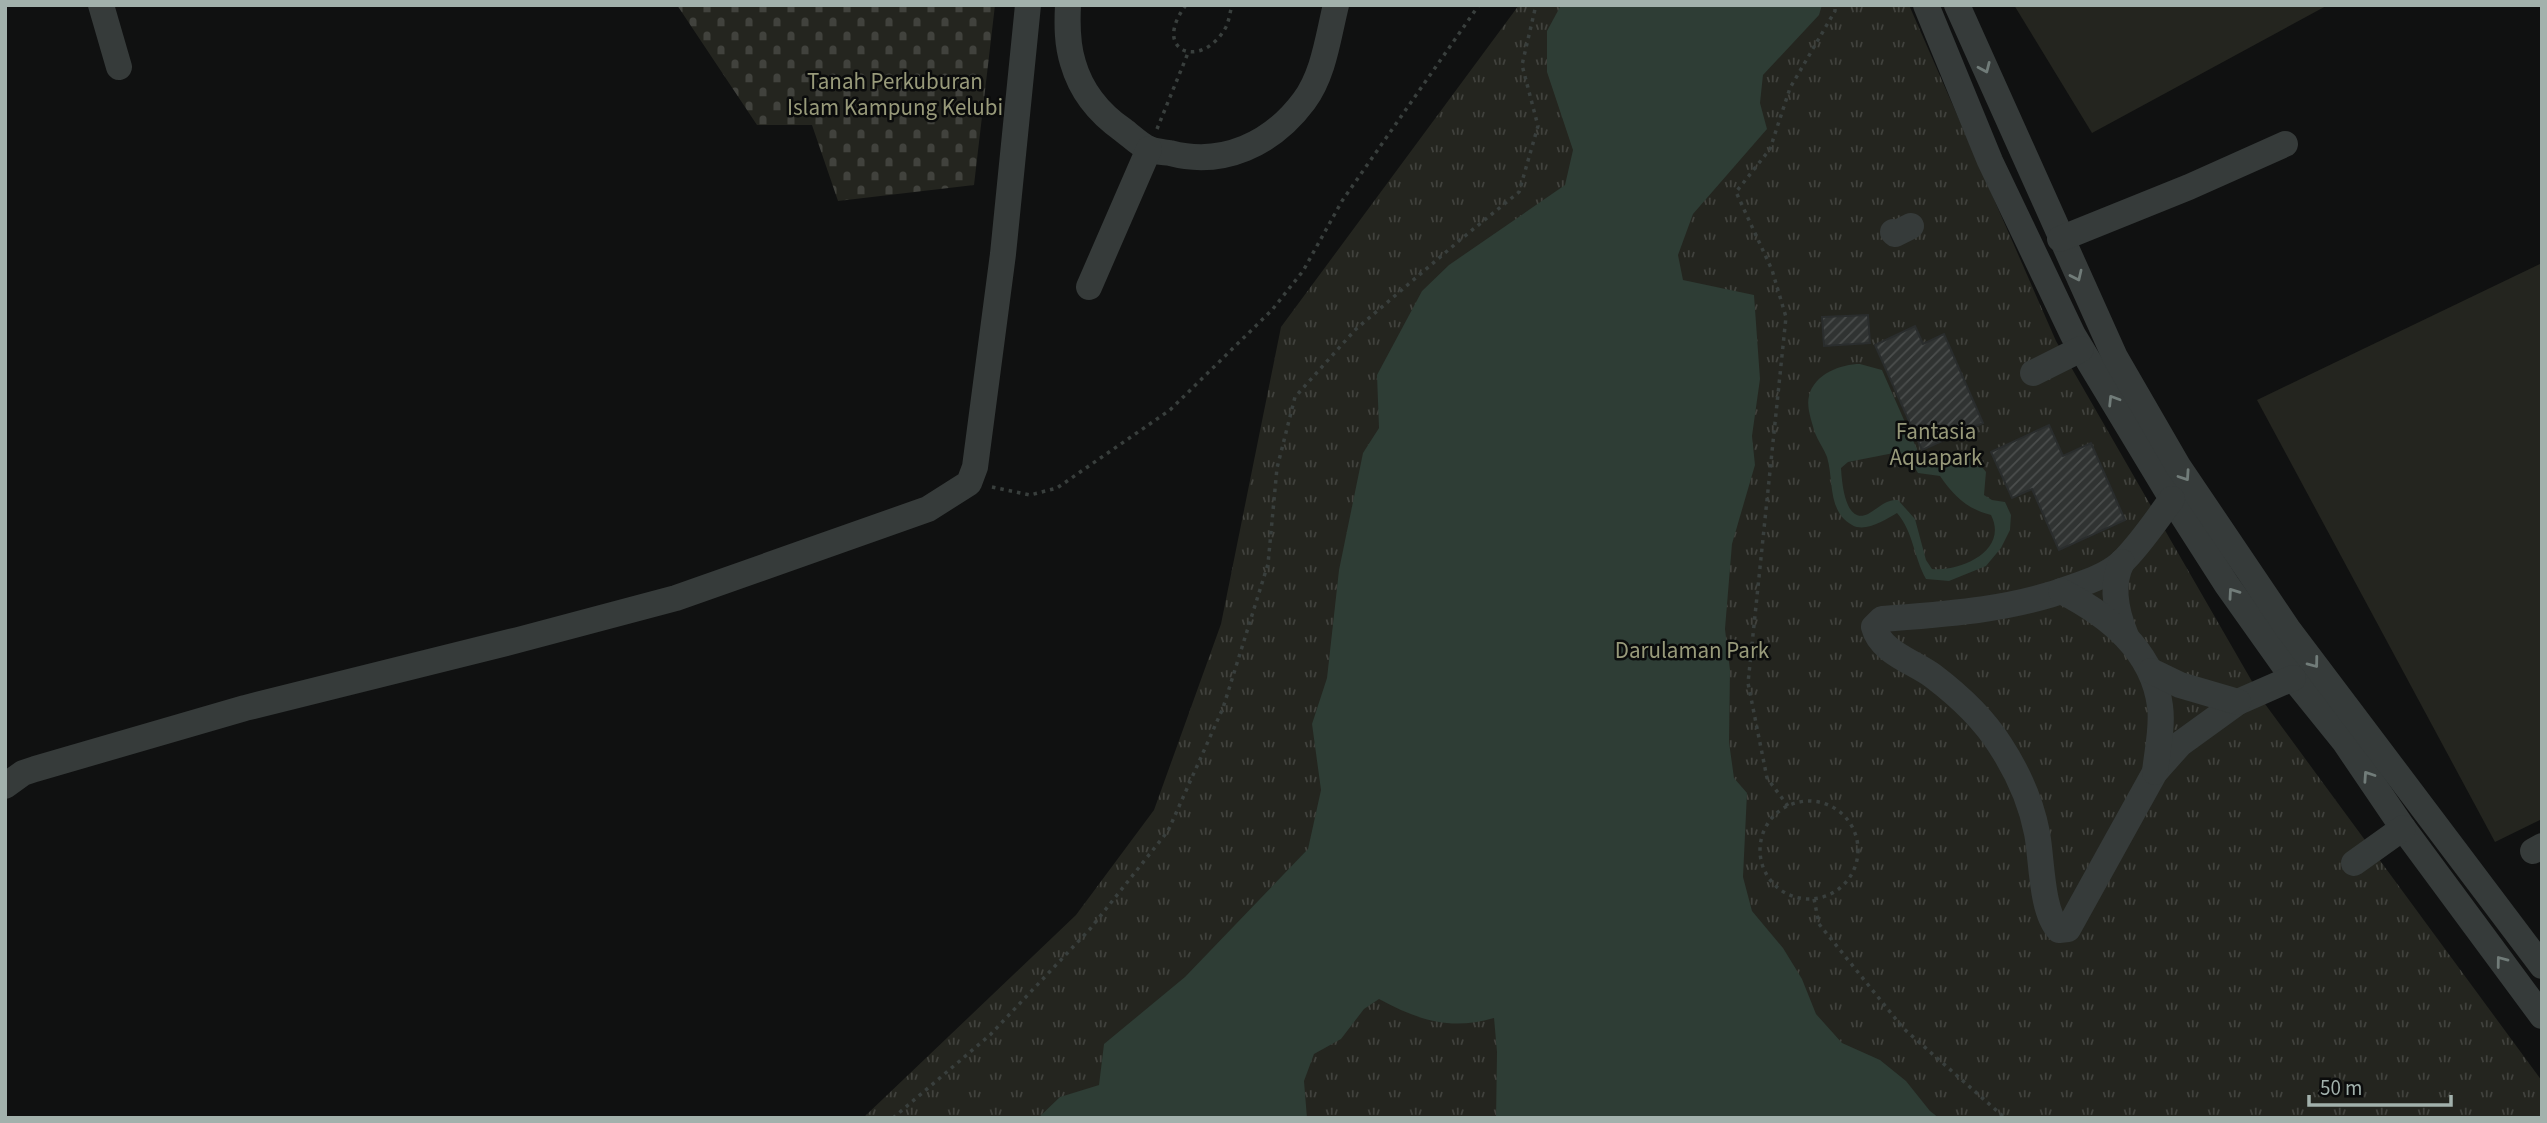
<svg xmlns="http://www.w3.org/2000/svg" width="2547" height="1123" font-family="'Source Sans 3',sans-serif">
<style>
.grass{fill:#24251f}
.cemetery{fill:url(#cemetery-stones)}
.park{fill:url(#park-tufts)}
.water{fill:#2e3d35;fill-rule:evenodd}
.building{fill:url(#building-hatch);stroke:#2a2d2d;stroke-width:2}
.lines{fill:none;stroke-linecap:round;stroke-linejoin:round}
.path{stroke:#393f3d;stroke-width:3.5;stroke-dasharray:3.5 5;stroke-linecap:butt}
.minor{stroke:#363b3a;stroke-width:26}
.oneway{stroke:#717c79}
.labels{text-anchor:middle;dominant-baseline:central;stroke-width:5;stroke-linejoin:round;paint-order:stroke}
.park-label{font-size:23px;fill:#989a7a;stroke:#0b0c0c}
</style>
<defs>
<pattern id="cemetery-stones" width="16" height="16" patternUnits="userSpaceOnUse" patternTransform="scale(1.75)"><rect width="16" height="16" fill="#24251f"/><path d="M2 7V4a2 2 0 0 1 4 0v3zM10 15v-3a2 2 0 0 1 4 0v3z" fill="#41423d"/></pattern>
<pattern id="park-tufts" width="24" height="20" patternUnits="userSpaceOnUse" patternTransform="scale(1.75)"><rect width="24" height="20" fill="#24251f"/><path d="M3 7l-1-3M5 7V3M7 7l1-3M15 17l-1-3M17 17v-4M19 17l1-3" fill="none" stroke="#41423d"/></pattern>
<pattern id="building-hatch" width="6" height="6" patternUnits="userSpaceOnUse" patternTransform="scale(1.75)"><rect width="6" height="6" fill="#303332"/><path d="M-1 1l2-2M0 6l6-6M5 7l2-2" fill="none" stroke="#4b4e4d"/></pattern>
</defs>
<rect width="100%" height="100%" fill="#101111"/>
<!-- grass -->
<g class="grass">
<path d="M2014 5H2328L2092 133Z"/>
<path d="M2542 263V819L2495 842 2257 400Z"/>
</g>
<!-- cemetery -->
<path class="cemetery" d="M677 5H995L974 185 838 201 812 125H757Z"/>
<!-- park -->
<path class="park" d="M1519 5H1909L2056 341 2265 704 2542 1081V1118H863L1076 915 1154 810 1221 624 1281 327Z"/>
<!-- water -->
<g class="water">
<path d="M1561 5H1822L1819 15 1763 75 1760 103 1767 129 1693 214 1678 255 1683 280 1754 295 1760 379 1752 436 1755 465 1732 544 1725 629 1730 670 1729 742 1734 778 1747 793 1743 877 1752 911 1783 948 1802 979 1816 1014 1842 1043 1880 1060 1906 1081 1930 1111 1939 1118H1496L1497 1052 1494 1018C1450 1031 1418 1020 1379 999L1364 1009 1341 1039 1314 1054 1304 1081 1307 1118H1038L1060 1097 1099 1085 1104 1044 1185 977 1308 849 1321 790 1312 724 1327 678 1339 570 1363 453 1379 428 1377 375 1422 291 1449 265 1565 185 1573 150 1547 72V31Z"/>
<path d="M1860 364 1882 370 1919 454 1948 458 1958 453 1975 458 1986 472 1984 495 1992 500 2005 502 2011 515 2010 530 2001 548 1986 566 1949 581 1926 579C1914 558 1913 531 1897 513 1885 520 1865 533 1852 525 1827 511 1834 480 1827 457 1824 449 1818 441 1815 433 1812 422 1806 407 1809 396 1814 374 1841 364 1860 364ZM1899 452 1909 458 1918 473 1940 476C1954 496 1967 509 1991 515 2009 551 1960 572 1932 569L1926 560 1915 519 1898 500C1885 499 1879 508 1868 514 1845 525 1842 482 1841 468L1848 462Z"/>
</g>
<!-- building -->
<g class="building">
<path d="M1868 315 1870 343 1824 346 1822 317Z"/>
<path d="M1915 326 1923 344 1944 334 1983 423 1922 450 1875 345Z"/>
<path d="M2049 425 2063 456 2091 443 2125 520 2059 550 2032 489 2012 498 1991 452Z"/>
</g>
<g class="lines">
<!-- path -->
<g class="path">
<path d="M1186 5C1150 52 1202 71 1226 27 1229 21 1230 12 1232 5"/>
<path d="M1157 129 1188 53"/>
<path d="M992 487 1030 495 1057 488 1170 410 1272 310 1303 271 1342 201 1479 5"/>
<circle cx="1809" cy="850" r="49"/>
<path d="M1788 806 1767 778 1748 683 1786 317 1772 270 1736 192 1770 149 1790 88 1835 11V5"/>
<path d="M1814 899 1819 924 1903 1028 2005 1118"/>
<path d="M893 1118 990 1035 1090 929 1168 831 1223 708 1268 564 1277 468 1295 397 1355 330 1460 240 1519 192 1538 126 1522 65 1536 5"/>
</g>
<!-- minor -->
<g class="minor">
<path d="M101 5 119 67"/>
<path d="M1068 5C1067 25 1067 44 1073 63 1081 91 1100 114 1123 130 1131 136 1140 145 1149 149 1155 152 1163 152 1170 153 1223 167 1272 144 1304 101 1324 74 1328 37 1336 5"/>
<path d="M1926 5 1990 161 2073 335 2172 499 2227 585 2293 678 2344 741 2403 828 2542 1016"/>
<path d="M1957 5 2115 357 2178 466 2288 629 2542 966"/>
<path d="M1893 232 1895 234 1911 226"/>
<path d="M2060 239 2189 187 2285 144"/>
<path d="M1089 287 1149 149"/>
<path d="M2033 373 2081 349"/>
<path d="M2172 499C2156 520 2140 545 2121 563 2107 575 2090 581 2073 587 2012 610 1947 614 1882 619L1874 627C1880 652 1914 662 1933 676 1958 695 1983 718 2000 745 2017 771 2031 802 2037 833 2042 859 2041 912 2059 930L2068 929 2155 772 2180 744 2238 702 2293 678"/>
<path d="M2122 562C2110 585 2116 612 2126 636"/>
<path d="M2061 591C2108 615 2153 650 2160 706 2163 727 2157 751 2155 772"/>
<path d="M2151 671 2180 685 2238 702"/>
<path d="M5 786 23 773 35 769 245 708 518 640 676 598 928 509 969 483 975 467 1003 254 1028 5"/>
<path d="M2533 851 2542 846"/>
<path d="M2354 863 2403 828"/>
</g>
</g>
<!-- one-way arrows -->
<defs><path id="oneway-chevron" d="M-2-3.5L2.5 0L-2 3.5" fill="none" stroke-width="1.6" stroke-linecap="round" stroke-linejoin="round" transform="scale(1.75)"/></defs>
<g class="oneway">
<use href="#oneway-chevron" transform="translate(1985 68) rotate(66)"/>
<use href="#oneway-chevron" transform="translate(2077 276) rotate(65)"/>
<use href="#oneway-chevron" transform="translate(2113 400) rotate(-122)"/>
<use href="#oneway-chevron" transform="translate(2185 476) rotate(56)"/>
<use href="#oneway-chevron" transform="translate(2233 593) rotate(-125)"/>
<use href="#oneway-chevron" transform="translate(2314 663) rotate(53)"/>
<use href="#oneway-chevron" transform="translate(2368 776) rotate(-124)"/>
<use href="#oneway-chevron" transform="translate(2501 961) rotate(-127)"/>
</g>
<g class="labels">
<!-- park labels -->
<g class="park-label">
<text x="895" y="81">Tanah Perkuburan<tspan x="895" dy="26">Islam Kampung Kelubi</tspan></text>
<text x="1936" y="431">Fantasia<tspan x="1936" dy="26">Aquapark</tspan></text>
<text x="1692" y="650">Darulaman Park</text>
</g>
</g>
<!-- border -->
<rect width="2547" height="1123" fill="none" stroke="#a2b1ac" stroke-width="14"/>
<!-- scale -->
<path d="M2309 1095v10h142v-10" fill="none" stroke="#a2b1ac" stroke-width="3.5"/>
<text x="2320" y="1095" font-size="21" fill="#a2b1ac" stroke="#0b0c0c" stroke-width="5" paint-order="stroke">50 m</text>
</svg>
